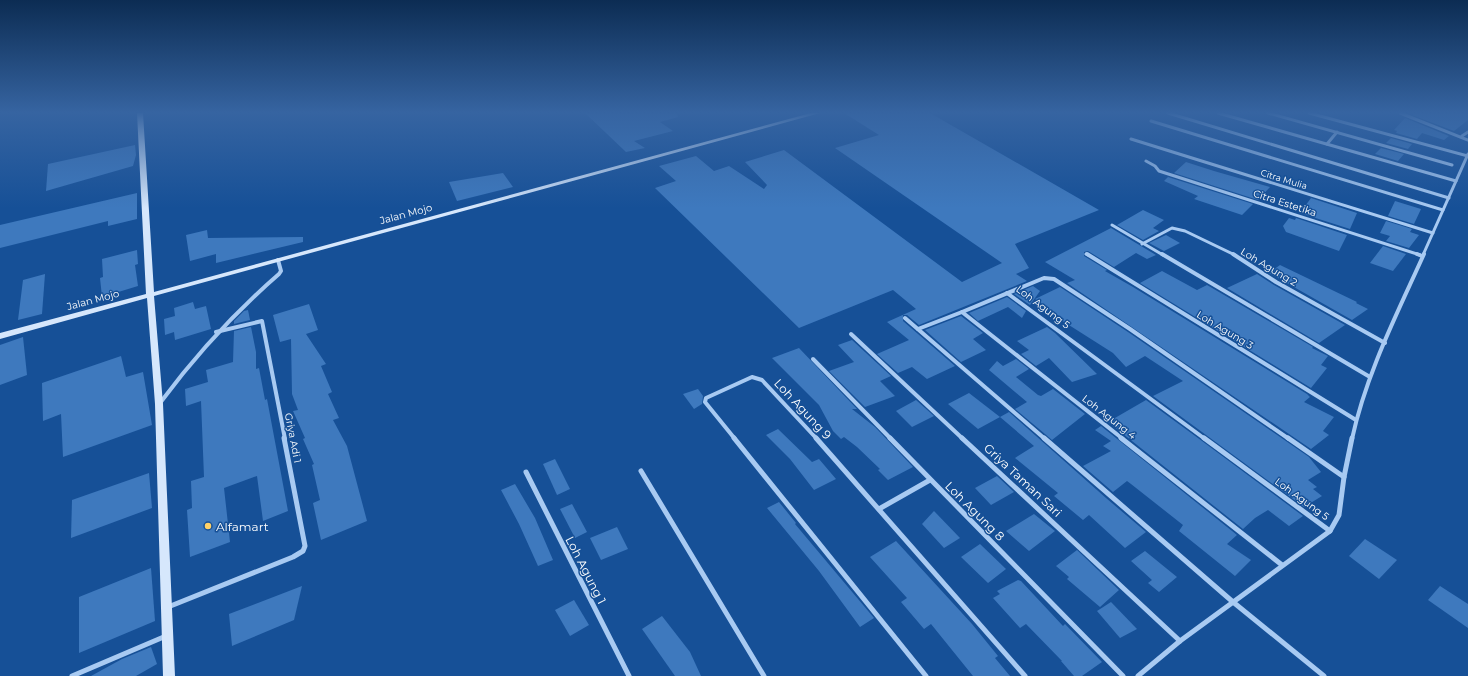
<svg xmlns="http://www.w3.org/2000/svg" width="1468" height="676" font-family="Montserrat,sans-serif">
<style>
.building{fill:#3e79be}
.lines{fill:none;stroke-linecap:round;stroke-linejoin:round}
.street-far2{stroke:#a8caf2;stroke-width:3}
.street-far1{stroke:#a8caf2;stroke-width:4}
.street{stroke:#a8caf2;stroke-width:5}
.secondary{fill:#d6e7fc;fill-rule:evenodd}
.poi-dot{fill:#ffd168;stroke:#165097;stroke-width:1.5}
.labels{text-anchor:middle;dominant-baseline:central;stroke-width:3;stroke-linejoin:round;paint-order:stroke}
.far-street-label{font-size:9px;fill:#fff;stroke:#165097}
.street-label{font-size:10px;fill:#fff;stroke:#165097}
.near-street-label{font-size:12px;fill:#fff;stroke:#165097}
.near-poi-label{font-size:12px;fill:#fff;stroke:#165097;text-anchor:start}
</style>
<rect width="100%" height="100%" fill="#165097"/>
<!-- building -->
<g class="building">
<path d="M585 113H677L678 117 660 122 673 131 634 141 645 148 626 152Z"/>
<path d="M844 113H930L1099 210 1015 244 1029 268 1016 274 1027 281 919 325 907 315H903V321L955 366 927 379 912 367 898 373 877 354 909 340 887 322 916 309 893 290 799 328 655 188 676 181 659 166 696 156 714 171 729 166 764 189 767 185 745 162 784 150 962 282 1002 263 835 148 879 135Z"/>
<path d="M1415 113H1468V120L1454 131 1412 115Z"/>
<path d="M1405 118 1449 136 1444 140 1422 133 1417 139 1396 133 1397 131 1394 130Z"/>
<path d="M1391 138 1412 144 1408 149 1386 143Z"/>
<path d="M135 145 136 155 133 166 46 191 48 164Z"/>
<path d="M1381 148 1404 154 1398 161 1375 154Z"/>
<path d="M1186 162 1214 171 1270 187 1258 200 1174 173Z"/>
<path d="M503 173 513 187 457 201 449 182Z"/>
<path d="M1168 177 1253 204 1242 215 1194 199 1198 196 1164 181Z"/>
<path d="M137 193V219L108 226V221L0 248V225Z"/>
<path d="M1311 198 1357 213 1350 229 1300 213Z"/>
<path d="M1395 201 1421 209 1414 224 1388 216Z"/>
<path d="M1143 210 1164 220 1153 228 1159 231 1143 240 1117 225Z"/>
<path d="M1289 218 1295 220 1296 218 1347 235 1339 251 1286 232 1283 226Z"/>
<path d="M1386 221 1412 229 1410 232 1419 235 1409 248 1386 241 1390 236 1380 233Z"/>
<path d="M1111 228 1156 255 1147 259 1136 253 1114 267 1088 251 1084 252V256L1107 270 1105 271 1133 287 1307 394 1310 397 1304 402 1334 417 1323 431 1329 435 1311 449 1067 283 1075 280 1045 262Z"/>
<path d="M207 230 208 238 303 237V242L216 263V254L190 261 186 235Z"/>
<path d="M1166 235 1180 243 1164 251 1149 243Z"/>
<path d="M1383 246 1406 254 1393 271 1370 263Z"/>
<path d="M137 250 138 264 135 265 138 286 102 297 100 278 103 277 102 259Z"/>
<path d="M1280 265 1357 302 1356 303 1368 309 1352 320 1269 273Z"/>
<path d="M1162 271 1197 290 1207 285 1313 347 1312 348 1328 356 1321 365 1327 368 1311 388 1140 283Z"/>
<path d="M45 274 42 314 18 320 23 280Z"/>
<path d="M1257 274 1274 285 1345 325 1319 343 1227 288Z"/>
<path d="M1033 286 1040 291 1030 305 1014 294Z"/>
<path d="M1060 287 1128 332 1309 457 1321 472 1308 480 1317 487 1313 489 1322 496 1304 507 1153 396 1183 381 1145 356 1126 367 1113 353 1061 320 1063 319 1035 299Z"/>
<path d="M1007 297 1026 311 1022 318 1008 307 978 321 969 313Z"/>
<path d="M193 302 195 309 206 306 211 329 175 340 174 332 165 335 164 319 175 316 174 308Z"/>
<path d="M309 304 318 330 306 334 326 364 321 366 332 392 328 394 339 418 333 420 347 446 367 521 321 540 313 503 320 500 312 465 314 464 303 439 305 438 293 411 298 410 292 394 291 339 280 342 273 315Z"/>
<path d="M248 310 250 320 234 324V321L244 311Z"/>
<path d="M961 316 983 333 973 339 986 350 961 362 925 330Z"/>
<path d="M251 327 256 352V369L259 368 265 400 267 399 288 511 263 521 257 476 224 488 230 542 190 557 187 510 192 508 191 481 204 477 201 401 186 406 185 389 208 382 206 370 233 362 234 331Z"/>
<path d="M1047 327 1055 333 1097 374 1072 382 1049 358 1036 366 1021 354 1029 350 1017 341Z"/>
<path d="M23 337 27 375 0 385V345Z"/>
<path d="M852 340 891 376 880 381 895 396 865 407 829 371 854 362 838 345Z"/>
<path d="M799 348 857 409H852L875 427 913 467 888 480 878 470 880 469 857 447 844 437 841 439 833 431 819 405 772 358Z"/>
<path d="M121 356 126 377 143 372 152 425 63 457 61 414 43 421 42 383Z"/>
<path d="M1016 359 1029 369 1016 377 1038 395 1041 396 1053 389 1085 414 1052 440 1045 434 1015 409 1027 402 989 370 997 361 1003 366Z"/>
<path d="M698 389 703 396 702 404 694 409 683 394Z"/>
<path d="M969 393 1000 417 978 429 948 404Z"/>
<path d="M916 400 934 416 912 427 896 411Z"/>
<path d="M1146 400 1202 441 1303 516 1289 526 1268 510 1255 518 1243 529 1108 422Z"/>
<path d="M1009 412 1106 498 1146 532 1125 548 1089 515 1083 520 1054 496 1058 493 1015 458 1034 446 1000 417Z"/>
<path d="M1101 426 1237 535 1227 544 1251 560 1235 576 1179 531 1183 525 1131 484 1127 481 1113 492 1083 466 1111 451 1103 446 1111 441 1095 430Z"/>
<path d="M778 429 812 462 819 459 836 479 814 490 790 459 766 435Z"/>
<path d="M555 459 570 489 557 495 543 464Z"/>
<path d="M149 473 152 508 71 538 72 500Z"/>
<path d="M997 476 1014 492 991 505 975 488Z"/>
<path d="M515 484 535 518 553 560 538 566 519 524 501 490Z"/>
<path d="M779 502 796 523 795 524 874 618 860 627 819 571 767 508Z"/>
<path d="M572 504 587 532 575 538 560 509Z"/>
<path d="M934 511 960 538 944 548 922 524Z"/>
<path d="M1034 514 1055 531 1029 551 1006 531Z"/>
<path d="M617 527 628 549 601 560 590 538Z"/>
<path d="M1365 539 1397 560 1379 579 1349 556Z"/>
<path d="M896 541 972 624 998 656 995 658 1010 676H973L931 624 924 629 901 602 907 598 870 557Z"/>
<path d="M980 544 1006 569 988 583 961 557Z"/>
<path d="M1077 550 1119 590 1100 607 1067 579 1069 577 1056 566Z"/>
<path d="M1145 551 1177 577 1159 592 1148 583 1152 580 1131 561Z"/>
<path d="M151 568 155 621 79 653V597Z"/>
<path d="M1018 580 1021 581 1063 626 1065 624 1102 662 1082 676H1074L1061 661H1062L1026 624 1020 628 993 598 1000 594 997 591Z"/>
<path d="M302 586 294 620 232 646 229 614Z"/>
<path d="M1440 586 1468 604V628L1428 600Z"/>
<path d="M574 600 589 625 570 636 555 610Z"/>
<path d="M1111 602 1137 629 1120 638 1097 611Z"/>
<path d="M662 616 690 652 701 676H675L642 629Z"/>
<path d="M151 647 157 664 136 676H91L122 659Z"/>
</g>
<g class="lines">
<!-- street-far2 -->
<g class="street-far2">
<path d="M1168 113 1449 198"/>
<path d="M1218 113 1456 181"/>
<path d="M1268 113 1452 165"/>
<path d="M1309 113 1468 156"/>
<path d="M1400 113 1468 140"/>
<path d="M1151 121 1443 210"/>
<path d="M1462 136 1468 132"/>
<path d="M1131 139 1433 233"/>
<path d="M1327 144 1337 132"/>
<path d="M1146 161 1155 166 1159 171 1420 255"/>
<path d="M1112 225 1163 255"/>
<path d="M1142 244 1172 228 1185 231 1235 255"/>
<path d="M1086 254 1088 255"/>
<path d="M1423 255 1468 154"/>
</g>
<!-- street-far1 -->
<g class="street-far1">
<path d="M1087 254 1356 420"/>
<path d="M1162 254 1370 377"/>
<path d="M1233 254 1276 282 1385 343"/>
<path d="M1417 254 1422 256"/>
<path d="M1007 293 1205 439"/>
<path d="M962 312 1044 278 1054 279 1130 329 1289 439"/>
<path d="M905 318 1045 439"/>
<path d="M918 329 962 312 1123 439"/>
<path d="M216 332 262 321 285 439"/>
<path d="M851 334 963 439"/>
<path d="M813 359 891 439"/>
<path d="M160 403C195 356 234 313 279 274L281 271 278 260"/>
<path d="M735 439 705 402 706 398 752 377 762 380 817 439"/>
<path d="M1352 439C1366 374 1397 314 1424 254"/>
</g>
<!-- street -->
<g class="street">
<path d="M734 438 926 676"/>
<path d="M816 438 1025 676"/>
<path d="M890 438 1123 676"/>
<path d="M962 438 1180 641"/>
<path d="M1044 438 1233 602 1324 676"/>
<path d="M1121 438 1282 565"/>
<path d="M1204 438 1330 531"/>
<path d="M1288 438 1344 477"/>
<path d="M641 471 764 676"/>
<path d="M526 472 629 676"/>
<path d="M879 509 930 480"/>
<path d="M168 607 293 557 303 551 305 546 284 438"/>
<path d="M72 676 166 636"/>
<path d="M1138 676 1180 641 1330 531 1339 515 1344 477 1352 438"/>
</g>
<!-- secondary -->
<path class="secondary" d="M137 113H143L154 292 811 113H820L154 296 163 404 175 676H163L155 404 147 298 0 339V333L146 294Z"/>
</g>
<!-- sky -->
<linearGradient id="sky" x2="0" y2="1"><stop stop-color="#0c2c53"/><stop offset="0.54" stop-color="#3664a1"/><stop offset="1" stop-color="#3664a1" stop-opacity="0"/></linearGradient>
<rect width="1468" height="208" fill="url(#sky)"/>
<!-- markers -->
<circle class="poi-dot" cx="208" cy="526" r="4"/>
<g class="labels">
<!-- far-street labels -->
<g class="far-street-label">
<text transform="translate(1284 179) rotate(17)">Citra Mulia</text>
</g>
<!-- street labels -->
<g class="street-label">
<text transform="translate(1285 203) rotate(18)">Citra Estetika</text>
<text transform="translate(406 214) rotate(-15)">Jalan Mojo</text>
<text transform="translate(1269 267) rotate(31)">Loh Agung 2</text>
<text transform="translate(93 300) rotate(-15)">Jalan Mojo</text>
<text transform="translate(1043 307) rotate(37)">Loh Agung 5</text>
<text transform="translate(1225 330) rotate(31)">Loh Agung 3</text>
<text transform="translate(1109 417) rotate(38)">Loh Agung 4</text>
<text transform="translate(293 438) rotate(79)">Griya Adi 1</text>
<text transform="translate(1302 499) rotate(36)">Loh Agung 5</text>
</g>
<!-- near-street labels -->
<g class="near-street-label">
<text transform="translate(803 409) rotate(47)">Loh Agung 9</text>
<text transform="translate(1023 480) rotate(43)">Griya Taman Sari</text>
<text transform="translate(975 511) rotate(45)">Loh Agung 8</text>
<text transform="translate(586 570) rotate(63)">Loh Agung 1</text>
</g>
<!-- near-poi labels -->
<g class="near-poi-label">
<text x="216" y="526">Alfamart</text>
</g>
</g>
</svg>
